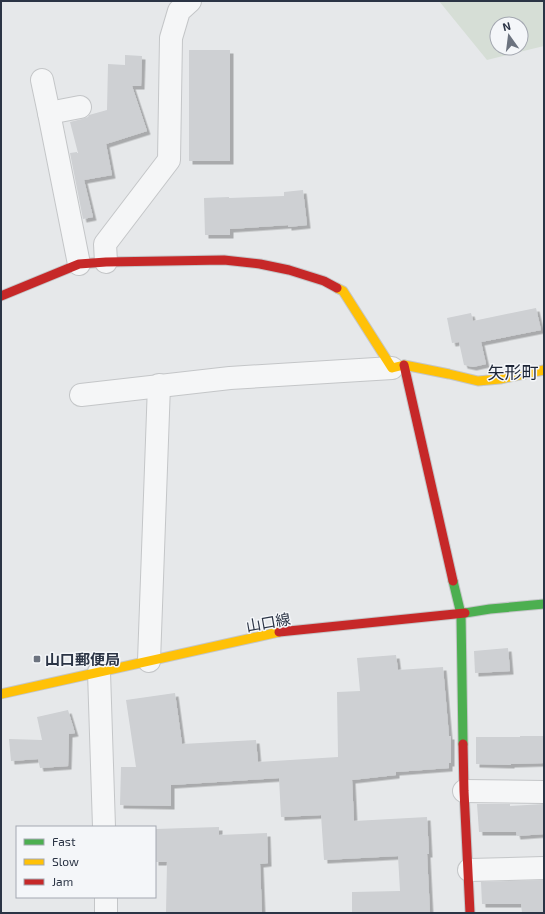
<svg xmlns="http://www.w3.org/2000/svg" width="545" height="914" font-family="'Exo 2','Noto Sans JP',sans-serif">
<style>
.green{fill:#d6ded6;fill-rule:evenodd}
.building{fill:#ced0d3;filter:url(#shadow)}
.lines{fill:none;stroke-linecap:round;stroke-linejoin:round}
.street-casing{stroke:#c4c6c8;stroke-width:24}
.fast-casing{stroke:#c4c6c8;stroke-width:11}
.slow-casing{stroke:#c4c6c8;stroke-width:11}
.jam-casing{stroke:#c4c6c8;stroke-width:11}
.street{stroke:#f5f6f7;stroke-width:22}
.fast{stroke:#4caf50;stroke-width:9}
.slow{stroke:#ffc107;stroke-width:9}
.jam{stroke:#c62828;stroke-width:9}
.poi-dot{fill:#6c737f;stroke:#f4f6f9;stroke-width:1.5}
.labels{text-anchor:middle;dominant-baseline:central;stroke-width:3;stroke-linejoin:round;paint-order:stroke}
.street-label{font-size:15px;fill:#2b3445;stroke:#f4f6f9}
.poi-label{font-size:15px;font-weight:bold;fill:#2b3445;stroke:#f4f6f9;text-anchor:start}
.quarter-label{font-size:17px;fill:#1d2536;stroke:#f4f6f9}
</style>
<defs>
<filter id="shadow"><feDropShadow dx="3.5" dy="3.5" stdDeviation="0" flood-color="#0004"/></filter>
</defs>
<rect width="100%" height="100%" fill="#e6e8ea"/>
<!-- green -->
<path class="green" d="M439 1H544V46L487 60ZM497 24H521V48H497Z"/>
<!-- building -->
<g class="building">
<rect x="189" y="50" width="41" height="111"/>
<path d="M125 55 142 56 141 86H132L147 131 106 144 112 175 84 180 93 217 83 219 70 153 77 152V153H78L70 122 82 119 88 117 89 115 107 110 108 64 125 65Z"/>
<path d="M303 190 307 225 288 227V225L230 229V235H205L204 198 229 197V198L284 196V192Z"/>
<path d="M536 308 541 330 481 342 486 364 473 367 464 365 459 342 452 343 447 318 471 313 473 321Z"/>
<path d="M508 648 510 671 475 673 474 651Z"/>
<path d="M396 655 398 670 443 667 449 736H451V763H449V768L396 772V775L352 780 354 821 427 817 429 854H427L430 913H352V892L400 891 398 856 324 860 321 815 281 817 279 778 171 785V806L120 805 121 767H136L126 700 175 693 182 744 256 740 258 762 338 757 337 692 360 691 357 658Z"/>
<path d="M68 710 75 733 69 734 68 766 40 768 38 759 11 761 9 739 42 740 37 717Z"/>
<path d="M520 736H544V763L511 764V765L476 764V737H520Z"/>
<path d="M477 804H510V806L544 804V834L517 836 516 832H479Z"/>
<path d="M219 827V835L267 833 268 863 260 864 262 913H166L167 862H155V829Z"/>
<path d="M544 880V913H522L521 904H482L481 882Z"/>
</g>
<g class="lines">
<!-- street casing -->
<g class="street-casing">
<g id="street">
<path d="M42 80 49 113 79 264"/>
<path d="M49 113 80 107"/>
<path d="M106 262 105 244 169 160 171 38 179 11 190 1"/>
<path d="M81 395 230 378 392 368"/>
<path d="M149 661 159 385"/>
<path d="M99 672 104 827"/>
<path d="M464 791 544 792"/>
<path d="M469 870 544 868"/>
<path d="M106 897V913"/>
</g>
</g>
<!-- fast casing -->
<g class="fast-casing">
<g id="fast">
<path d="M453 581 461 614 463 744"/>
<path d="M465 613 490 609 544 604"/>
</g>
</g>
<!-- slow casing -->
<g class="slow-casing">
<g id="slow">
<path d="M337 288 343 291 392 368 404 365 449 374 478 381 500 379 544 370"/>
<path d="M1 694 279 632"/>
</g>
</g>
<!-- jam casing -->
<g class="jam-casing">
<g id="jam">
<path d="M1 296 79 264 106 262 224 260 260 264 289 270 324 281 337 288"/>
<path d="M404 365 453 581"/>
<path d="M279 632 465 613"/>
<path d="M463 744 464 791 470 913"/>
</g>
</g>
<!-- street -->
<use href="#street" class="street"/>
<!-- fast -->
<use href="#fast" class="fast"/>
<!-- slow -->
<use href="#slow" class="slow"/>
<!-- jam -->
<use href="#jam" class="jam"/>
</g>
<!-- markers -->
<rect class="poi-dot" x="33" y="655" width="8" height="8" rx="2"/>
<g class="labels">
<!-- street labels -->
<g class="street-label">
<text transform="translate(268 622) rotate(-10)">山口線</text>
</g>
<!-- poi labels -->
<g class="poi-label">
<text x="45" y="659">山口郵便局</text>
</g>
<!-- quarter labels -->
<g class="quarter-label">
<text x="513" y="372">矢形町</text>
</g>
</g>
<!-- border -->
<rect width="545" height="914" fill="none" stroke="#2b3445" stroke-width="4"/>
<!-- legend -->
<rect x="16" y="826" width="140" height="72" fill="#f4f6f9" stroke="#a4a8b1"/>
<rect x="24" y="839" width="20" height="6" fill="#4caf50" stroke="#a4a8b1"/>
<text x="52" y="846" font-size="12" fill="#2b3445">Fast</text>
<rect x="24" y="859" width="20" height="6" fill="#ffc107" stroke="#a4a8b1"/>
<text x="52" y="866" font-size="12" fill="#2b3445">Slow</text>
<rect x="24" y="879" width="20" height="6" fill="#c62828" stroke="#a4a8b1"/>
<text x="52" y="886" font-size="12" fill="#2b3445">Jam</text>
<!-- north arrow -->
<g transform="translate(509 36) rotate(346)"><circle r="19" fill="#f4f6f9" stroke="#a4a8b1"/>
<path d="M0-3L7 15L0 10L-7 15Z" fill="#6c737f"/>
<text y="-6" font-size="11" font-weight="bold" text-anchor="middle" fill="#2b3445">N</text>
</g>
</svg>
